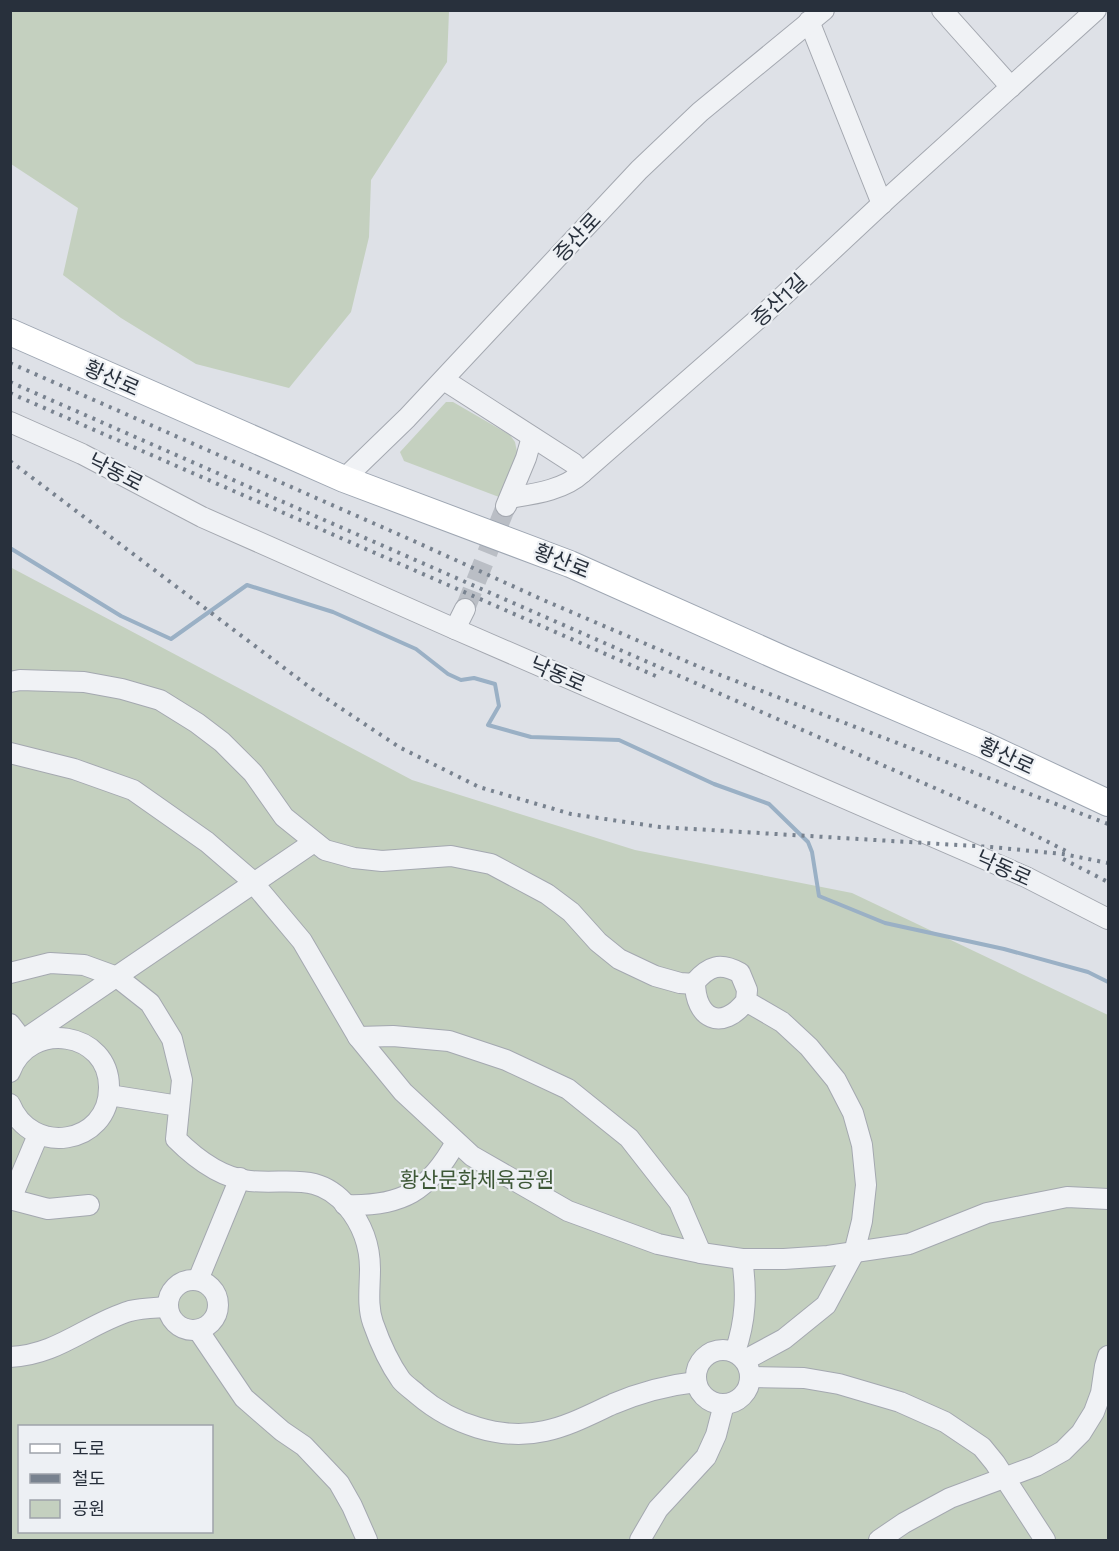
<svg xmlns="http://www.w3.org/2000/svg" width="1119" height="1551" font-family="'Work Sans','Noto Sans KR',sans-serif">
<style>
.green{fill:#c4d0bf;fill-rule:evenodd}
.lines{fill:none;stroke-linecap:round;stroke-linejoin:round}
.stream{stroke:#9ab0c5;stroke-width:4}
.minor-tunnel{stroke:#babec5;stroke-width:20;stroke-dasharray:20 10;stroke-linecap:butt}
.minor-casing{stroke:#a4a8b0;stroke-width:22}
.major-casing{stroke:#9ea6b2;stroke-width:28}
.minor{stroke:#f0f2f5;stroke-width:20}
.major{stroke:#fff;stroke-width:26}
.rail{stroke:#78828f;stroke-width:4;stroke-dasharray:3 6;stroke-linecap:butt}
.labels{text-anchor:middle;dominant-baseline:central;stroke-width:4.5;stroke-linejoin:round;paint-order:stroke}
.street-label{font-size:21px;fill:#28303c;stroke:#edf0f4}
.park-label{font-size:21px;fill:#3d5736;stroke:#edf0f4}
</style>
<rect width="100%" height="100%" fill="#dee1e7"/>
<!-- green -->
<g class="green">
<path d="M10 11H449L447 62 371 180 369 237 351 312 289 388 196 364 121 318 63 275 78 208 11 164Z"/>
<path d="M446 402H453L510 435 515 442 519 461 499 497 404 461 400 452Z"/>
<path d="M10 567 412 780 635 850 852 893 1108 1015V1540H11ZM20 1426H212V1532H20Z"/>
</g>
<g class="lines">
<!-- stream -->
<path class="stream" d="M10 548 121 616 171 639 247 585 333 612 416 649 448 674 461 680 474 678 495 684 499 706 488 725 531 737 619 740 714 784 769 804 808 842 812 852 819 896 885 923 1004 949 1088 972 1108 982"/>
<!-- minor-tunnel -->
<path class="minor-tunnel" d="M465 609 506 506"/>
<!-- minor casing -->
<g class="minor-casing">
<g id="minor">
<path d="M942 10 1011 87"/>
<path d="M809 21 882 204"/>
<path d="M444 380 573 463 582 473 766 312 887 199 1096 10"/>
<path d="M10 422 82 454 202 517 455 629 1026 877 1108 919"/>
<path d="M344 479 407 418 639 170 700 112 824 10"/>
<path d="M510 498C534 494 564 490 582 473"/>
<path d="M506 506 526 458 532 437"/>
<path d="M455 629 465 609"/>
<path d="M10 682 20 680 84 682 122 689 160 700 197 723 222 742 253 773 284 817 325 850 354 858 382 861 451 856 491 864 547 894 571 912 598 942 619 959 655 976 680 983 695 984"/>
<path d="M10 753 74 769 133 790 207 842 250 879 302 941 358 1037 403 1092 472 1156 568 1211 658 1244 701 1253 742 1259H784L828 1256 909 1244 987 1213 1067 1197 1108 1199"/>
<path d="M10 973 50 963 84 965 117 977 150 1003 172 1039 182 1080 176 1139C196 1159 221 1178 250 1181 287 1185 318 1171 347 1206 362 1224 370 1246 370 1269 370 1287 367 1306 373 1323 380 1343 389 1363 401 1380 406 1386 413 1390 418 1395 452 1424 501 1441 545 1431 569 1426 591 1414 613 1404 639 1393 669 1385 696 1382"/>
<path d="M10 1024 23 1041"/>
<path d="M358 1037 393 1036 449 1041 506 1060 568 1089 629 1138 679 1202 701 1253"/>
<path d="M10 1049 314 842"/>
<path d="M10 1072C29 1019 110 1031 109 1088 109 1145 31 1157 10 1104"/>
<path d="M109 1095 179 1106"/>
<path d="M10 1199 48 1209 89 1205"/>
<path d="M11 1199 38 1135"/>
<path d="M345 1205C402 1207 429 1191 456 1142"/>
<circle cx="193" cy="1305" r="25"/>
<path d="M198 1280 240 1178"/>
<path d="M198 1330 244 1398 282 1431 304 1446 339 1483 352 1506 367 1540"/>
<circle cx="723" cy="1377" r="27"/>
<path d="M735 1352C746 1320 747 1292 742 1259"/>
<path d="M10 1357C58 1355 87 1324 130 1311 142 1308 155 1308 167 1307"/>
<path d="M745 1360 784 1339 826 1305 854 1253 862 1221 866 1185 862 1145 853 1113 836 1080 809 1047 782 1022 746 1001 747 990 740 973C720 962 709 966 695 982 695 1019 722 1032 746 1001"/>
<path d="M750 1377 804 1378 839 1384 900 1402 945 1422 982 1447 995 1463 1045 1540"/>
<path d="M640 1540 658 1509 706 1457 716 1435 724 1404"/>
<path d="M879 1540 904 1523 950 1498 1036 1466 1063 1451 1081 1433 1094 1412 1101 1393 1105 1366 1108 1356"/>
</g>
</g>
<!-- major casing -->
<g class="major-casing">
<path id="major" d="M10 332 344 479 570 564 783 659 984 745 1108 803"/>
</g>
<!-- minor -->
<use href="#minor" class="minor"/>
<!-- major -->
<use href="#major" class="major"/>
<!-- rail -->
<g class="rail">
<path d="M10 363 416 542 541 599 702 668 1108 824"/>
<path d="M10 382 987 811 1066 851"/>
<path d="M10 393 658 677"/>
<path d="M10 461 312 689 399 747 479 787 571 814 660 827 991 847 1063 854 1108 863"/>
<path d="M1063 859 1108 882"/>
</g>
</g>
<g class="labels">
<!-- street labels -->
<g class="street-label">
<text transform="translate(577 237) rotate(-47)">증산로</text>
<text transform="translate(779 300) rotate(-43)">증산1길</text>
<text transform="translate(112 378) rotate(24)">황산로</text>
<text transform="translate(116 472) rotate(27)">낙동로</text>
<text transform="translate(562 561) rotate(22)">황산로</text>
<text transform="translate(558 674) rotate(23)">낙동로</text>
<text transform="translate(1007 756) rotate(25)">황산로</text>
<text transform="translate(1004 868) rotate(24)">낙동로</text>
</g>
<!-- park labels -->
<g class="park-label">
<text x="477" y="1179">황산문화체육공원</text>
</g>
</g>
<!-- border -->
<rect width="1119" height="1551" fill="none" stroke="#28303c" stroke-width="24"/>
<!-- legend -->
<rect x="18" y="1425" width="195" height="108" fill="#edf0f4" stroke="#9ea3aa" stroke-width="1.5"/>
<rect x="30" y="1444" width="30" height="9" fill="#ffffff" stroke="#9ea3aa" stroke-width="1.5"/>
<text x="72" y="1455" font-size="18" fill="#28303c">도로</text>
<rect x="30" y="1474" width="30" height="9" fill="#78828f" stroke="#9ea3aa" stroke-width="1.5"/>
<text x="72" y="1485" font-size="18" fill="#28303c">철도</text>
<rect x="30" y="1500" width="30" height="18" fill="#c4d0bf" stroke="#9ea3aa" stroke-width="1.5"/>
<text x="72" y="1515" font-size="18" fill="#28303c">공원</text>
</svg>
